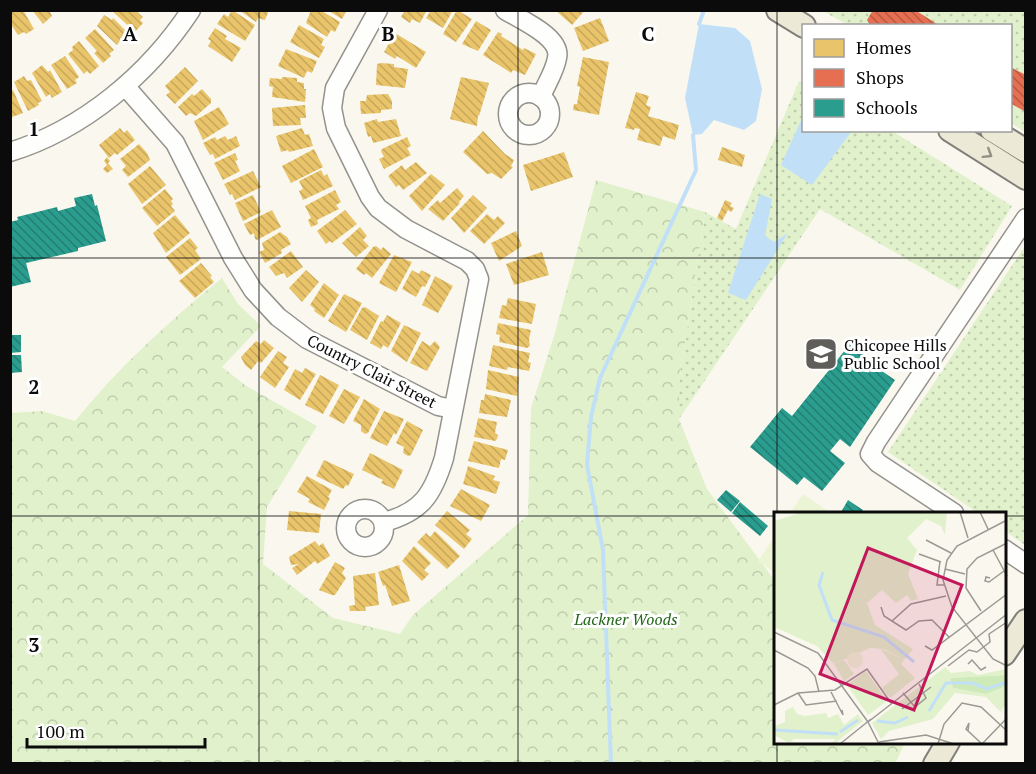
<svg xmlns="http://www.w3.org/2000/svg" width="1036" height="774" font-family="'PT Serif',serif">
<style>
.grass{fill:url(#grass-dots)}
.park{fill:url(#park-crowns)}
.pitch{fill:#ebf5d6}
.water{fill:#c1e0f8}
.homes{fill:url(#homes-back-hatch)}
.shops{fill:url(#shops-back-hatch)}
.schools{fill:url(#schools-back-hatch)}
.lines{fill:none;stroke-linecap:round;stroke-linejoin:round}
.stream{stroke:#c1e0f8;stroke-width:4}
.minor-casing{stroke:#93928d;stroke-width:21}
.major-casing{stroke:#807f7a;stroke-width:26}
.minor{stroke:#fefefc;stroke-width:18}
.major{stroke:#ece9d6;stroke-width:22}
.oneway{stroke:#929085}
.grid{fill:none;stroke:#0b0b0b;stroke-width:1.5;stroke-opacity:0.55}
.labels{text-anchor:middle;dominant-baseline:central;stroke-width:6;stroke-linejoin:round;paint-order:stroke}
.poi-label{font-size:16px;fill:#0b0b0b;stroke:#fff;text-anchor:start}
.street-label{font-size:16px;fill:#0b0b0b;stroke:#fff}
.park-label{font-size:16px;font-style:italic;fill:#216717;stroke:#fff}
.inset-river{fill:none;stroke:#c1e0f8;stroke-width:3}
.inset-road{fill:none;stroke:#9a9993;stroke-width:1.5}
.view{fill:#c2185b;fill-opacity:0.15;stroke:#c2185b;stroke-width:3}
.inset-edge{fill:none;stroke:#0b0b0b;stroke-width:3}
.grid-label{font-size:20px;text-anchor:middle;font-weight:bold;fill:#0b0b0b;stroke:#fff;stroke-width:6;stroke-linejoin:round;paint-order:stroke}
</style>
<defs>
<pattern id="grass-dots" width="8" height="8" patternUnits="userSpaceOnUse" patternTransform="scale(1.5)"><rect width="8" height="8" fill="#e0f1cc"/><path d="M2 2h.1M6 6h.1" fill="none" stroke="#bfcdae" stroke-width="1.8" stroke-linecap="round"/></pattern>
<pattern id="park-crowns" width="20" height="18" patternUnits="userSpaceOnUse" patternTransform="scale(1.5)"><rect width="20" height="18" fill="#e0f1cc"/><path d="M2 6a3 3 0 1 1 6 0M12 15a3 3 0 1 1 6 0" fill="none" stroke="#bfcdae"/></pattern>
<pattern id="homes-back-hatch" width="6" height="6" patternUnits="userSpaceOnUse" patternTransform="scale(1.5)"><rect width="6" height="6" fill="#e9c46a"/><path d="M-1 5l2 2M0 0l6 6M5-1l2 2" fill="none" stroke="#c6a75b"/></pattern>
<pattern id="shops-back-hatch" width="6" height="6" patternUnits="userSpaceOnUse" patternTransform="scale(1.5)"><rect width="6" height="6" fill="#e76f51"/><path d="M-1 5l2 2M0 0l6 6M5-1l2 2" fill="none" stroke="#b95941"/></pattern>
<pattern id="schools-back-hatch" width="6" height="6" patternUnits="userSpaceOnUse" patternTransform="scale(1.5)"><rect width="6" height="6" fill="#2a9d8f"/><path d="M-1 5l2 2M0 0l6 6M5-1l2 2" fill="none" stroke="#227e73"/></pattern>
</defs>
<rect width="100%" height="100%" fill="#faf8ee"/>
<!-- grass -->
<g class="grass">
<path d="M823 11H1025V132L1011 123 1010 26 848 25Z"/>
<path d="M799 81 803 83 804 130 892 131 1012 206 960 290 820 209 679 419V382L705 212 736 229Z"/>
<path d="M1025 246V545L1005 531 1004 513H978L888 452Z"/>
</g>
<!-- park -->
<path class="park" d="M596 180 705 212 679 382V419L707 489 775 581V742L905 743 895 764H11V413L42 411 75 421C118 368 169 321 222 278L238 304 261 326 222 367 245 385 317 426 267 507 263 564 333 618 400 634 413 615 528 515 531 408 555 333Z"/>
<!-- pitch -->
<g class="pitch">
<path d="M803 494 831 513H790Z"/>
<path d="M775 536V573L758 561Z"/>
</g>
<!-- water -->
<g class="water">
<path d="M699 24 735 28 750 41 762 89 756 121 744 130 714 120 702 134 693 135 685 98Z"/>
<path d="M803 116 804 130H848L851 132 812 185 781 165Z"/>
<path d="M760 194 772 199 765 236 774 242 788 233 746 300 728 293Z"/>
</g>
<!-- homes -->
<g class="homes">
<path d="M10 10H23L34 29 26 34 24 32 18 35 10 23Z"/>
<path d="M32 10H49L52 16 43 24Z"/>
<path d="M111 10H135L143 17 140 20 143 23 135 32Z"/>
<path d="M232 10 255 25 245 41 217 24 224 14 228 17Z"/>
<path d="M239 10H269L265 20 258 18 256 22Z"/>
<path d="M311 10H320L340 22 335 32 331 30 327 37 306 23Z"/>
<path d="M327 10H347L342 19Z"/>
<path d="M405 10H427L420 23 412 19 410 23 401 17Z"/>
<path d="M431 10H453L443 28 426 18Z"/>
<path d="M457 10 472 19 456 42 443 34Z"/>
<path d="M555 10H585L572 25Z"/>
<path d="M104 15 112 20 113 18 131 36 123 44 120 41 117 45 97 26Z"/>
<path d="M600 18 609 41 583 51 574 28Z"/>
<path d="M476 21 491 30 478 51 462 44Z"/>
<path d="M299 25 324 39 321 45 325 47 319 58 290 42Z"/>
<path d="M215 28 227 36 225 39 241 48 232 62 208 46 211 41 208 39Z"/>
<path d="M95 29 114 50 109 54 111 56 103 63 94 53 97 51 85 38Z"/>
<path d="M498 32 502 34 501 36 523 50 524 48 536 54 525 75 513 70 511 73 483 55Z"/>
<path d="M395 33 426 52 416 68 397 56 395 59 384 52Z"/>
<path d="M79 41 99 66 90 74 87 71 84 74 68 54 73 50 72 47Z"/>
<path d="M286 49 317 61 312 73 307 71 304 78 278 66Z"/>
<path d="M65 56 79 77 75 80 77 83 67 89 51 65Z"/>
<path d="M583 57 609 62 599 115 573 110 574 104H577L580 87 577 86Z"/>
<path d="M381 63 394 64V67L408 69 405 88 376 85 377 64Z"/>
<path d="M42 65 48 72 50 70 62 92 52 98 50 94 46 97 32 73Z"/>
<path d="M185 67 198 81 175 104 166 95 170 92 165 86Z"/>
<path d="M24 76 27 81 31 80 42 101 38 103 39 105 28 111 14 82Z"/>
<path d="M282 77 297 78V82L304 83V89H306L305 102 272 97 273 87 269 86 270 78 282 79Z"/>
<path d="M461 77 489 83 479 116 478 115 477 126 450 119Z"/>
<path d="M202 89 211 99V103L196 116 190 113 186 116 178 107 192 94 194 96Z"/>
<path d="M13 90 23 113 12 117 11 91Z"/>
<path d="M636 92 649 96 646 105 651 107 648 116 679 125 675 140 663 136 660 146 637 140 640 129 635 128 634 130 625 128Z"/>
<path d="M388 94 392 101V109L381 110V113L361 114 360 101H366L367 95Z"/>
<path d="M305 105 306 118H300L301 125 273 126 272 108Z"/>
<path d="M219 107 229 124 203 140 194 121Z"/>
<path d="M377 119 378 122 396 119 401 136 373 143 371 136 368 137 364 123Z"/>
<path d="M120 128 124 133 127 130 135 140 117 155 115 153 109 158 99 145Z"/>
<path d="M302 128 305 135 309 134 313 146 289 152 288 150 281 152 276 136Z"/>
<path d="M483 131 505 154 514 160 511 166 513 167 501 179 492 173 487 174 463 152Z"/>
<path d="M225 136 228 140 236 136 240 146 215 159 213 154 210 155 203 143 215 137 217 140Z"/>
<path d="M407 137 411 146 407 148 411 155 384 169 379 159 384 157 381 151 382 149Z"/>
<path d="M139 144 147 153 150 160 128 177 122 170 126 166 120 159Z"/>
<path d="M722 147 745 155 742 167 718 160Z"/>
<path d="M314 149 323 167 291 183 282 166Z"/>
<path d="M564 152 573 177 531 191 523 165Z"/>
<path d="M235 153 238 160 235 161 240 171 223 180 214 163Z"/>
<path d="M107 157 110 161 108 163 113 169 107 173 103 169 107 165 104 161Z"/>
<path d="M416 162 427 173 403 190 399 185 396 187 388 176 402 165 405 170Z"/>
<path d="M150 166 166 185 142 204 128 184Z"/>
<path d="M321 170 324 176 327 174 333 186 303 200 299 191 303 189 299 181Z"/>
<path d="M253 171 261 187 235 200 232 194 230 195 224 184Z"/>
<path d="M431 174 445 185 422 211 409 196Z"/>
<path d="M457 188 464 196 459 202 460 203 443 221 428 209 438 200 440 203Z"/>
<path d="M165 189 173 199 171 201 173 204 171 206 175 211 157 226 142 208Z"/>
<path d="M335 190 341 202 336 205 339 209 317 220 318 224 311 227 308 220 311 218 305 206Z"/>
<path d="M253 195 261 212 243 221 235 203Z"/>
<path d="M473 195 487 208 464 233 451 218Z"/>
<path d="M725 200 732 203 730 206 734 208 731 212 728 210 722 221 717 218Z"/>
<path d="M272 210 281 227 257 240 255 239 254 233 250 235 244 224Z"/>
<path d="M345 210 357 224 332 243 330 241 326 244 317 231Z"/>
<path d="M487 214 494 220 498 216 505 223 484 244 470 231Z"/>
<path d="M175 215 190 233 166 253 153 233Z"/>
<path d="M360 227 367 236 363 240 369 246 356 257 342 243Z"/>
<path d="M516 231 522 246 499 261 491 243Z"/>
<path d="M280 232 287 237 291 244 281 250 282 253 265 263 259 252 264 250 262 243Z"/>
<path d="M190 238 198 248 195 250 201 259 180 275 166 257Z"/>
<path d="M376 246 381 250 383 247 391 254 372 278 366 273 364 275 356 269 373 247Z"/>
<path d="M291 251 303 267 287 278 284 273 276 276 269 267Z"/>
<path d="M542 252 549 275 514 285 506 264Z"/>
<path d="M394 255 412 262 396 292 379 283Z"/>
<path d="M201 263 212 276 210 277 214 282 195 298 179 281Z"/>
<path d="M306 270 319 282 302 302 289 288Z"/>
<path d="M412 270 419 274 421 270 431 275 425 287 422 286 416 297 402 289Z"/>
<path d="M435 276 453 286 438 313 422 305Z"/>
<path d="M324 283 339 295 324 318 314 311 315 309 310 305Z"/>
<path d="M344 294 362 303 346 332 328 321Z"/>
<path d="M508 298 536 304 532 324 499 318 502 305 506 306Z"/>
<path d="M365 307 379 316 367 340 350 330 362 308Z"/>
<path d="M387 315 401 323 388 348 383 345 381 349 370 343 381 321 383 322Z"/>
<path d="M498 323 531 330 529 339 530 346 527 348 499 342 500 335 496 334Z"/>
<path d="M404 325 421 333 407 362 391 351Z"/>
<path d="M264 340 274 348 261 363 258 361 251 370 245 365 241 357 256 341 261 344Z"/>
<path d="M422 341 430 346 435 341 440 347 427 371 410 363Z"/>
<path d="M493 345 530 353 528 362 531 363 529 371 508 367 507 370 489 366Z"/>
<path d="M278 351 287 357 283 363 289 367 275 388 260 377Z"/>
<path d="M305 368 316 374 300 400 284 390 295 369 302 373Z"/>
<path d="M488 370 519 377 517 396 486 389Z"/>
<path d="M320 375 339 385 323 414 305 405Z"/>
<path d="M344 389 360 397 344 424 329 416Z"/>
<path d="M485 394 511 400 507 417 479 413 481 400H484Z"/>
<path d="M364 399 380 409 368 433 365 434 361 431V425L353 421Z"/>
<path d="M384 411 404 419 396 435 394 433 387 446 370 438Z"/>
<path d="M478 418 497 422 495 433 498 435 497 439 495 441 474 437Z"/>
<path d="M407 421 423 430 411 455 408 456 403 453 404 447 396 443Z"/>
<path d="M474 441 508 450 505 460 501 459 499 468 468 461Z"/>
<path d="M370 453 403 470 394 489 381 483 383 480 362 470Z"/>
<path d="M324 460 354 474 348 486 346 485 343 489 316 476Z"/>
<path d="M468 466 495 476 493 480 500 482 496 494 463 484Z"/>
<path d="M307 476 332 490 328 497 330 498 324 510 308 502 310 499 297 492Z"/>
<path d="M461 489 490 505 481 521 450 506Z"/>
<path d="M289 511 321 514 319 533 287 530Z"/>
<path d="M447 511 470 530 466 534 472 539 464 549 435 525Z"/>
<path d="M435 531 460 556 447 569 417 542 426 533 430 537Z"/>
<path d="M315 541 319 546 323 543 330 556 317 564 315 561 297 575 292 568 299 564 291 565 289 557Z"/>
<path d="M414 546 431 563 424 570 429 574 422 581 402 561Z"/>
<path d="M335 562 345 568 342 573 346 578 335 595H332L319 590Z"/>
<path d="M399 565 410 601 392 606 385 585 383 586 378 572Z"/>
<path d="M375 573 379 605 365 607 366 611H350L349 606 355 605 353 576Z"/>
</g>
<!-- shops -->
<g class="shops">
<path d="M873 10H915L940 26H871L867 20Z"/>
<path d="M1010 67 1026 75V112L1010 103Z"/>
</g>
<!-- schools -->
<g class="schools">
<path d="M92 194 95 206 97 205 106 241 78 248V251L26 263 31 282 10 287V222L18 220 17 217 57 207 58 211 76 206 74 198Z"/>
<path d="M10 335H21V352L10 353Z"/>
<path d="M850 344 871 360 864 369 868 373 873 365 895 380 850 447 840 439 830 451 845 463 822 491 804 477 797 485 750 447 782 408 792 416Z"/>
<path d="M10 355H21L22 372 10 373Z"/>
<path d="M726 490 740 501 731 512 717 500Z"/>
<path d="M848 500 863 510 861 513 841 512Z"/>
<path d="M740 502 768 526 760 536 732 513Z"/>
</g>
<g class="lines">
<!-- stream -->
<g class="stream">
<path d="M699 24 704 10"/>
<path d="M611 764 603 550 587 465 591 417 600 378 696 170 693 135"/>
</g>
<!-- minor casing -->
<g class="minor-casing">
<g id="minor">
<path d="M378 10 335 88 332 108 336 128 370 197 378 208 406 229 467 261 475 269 479 279 444 458C433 494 422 512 384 522"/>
<path d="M505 10C521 20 562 37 557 58 555 71 546 84 541 97"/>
<path d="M125 86 175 143 233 258 253 290 278 317 307 339 438 406 453 409"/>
<circle cx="529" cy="114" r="21"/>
<path d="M10 152C84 129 149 74 191 10"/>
<circle cx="365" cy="528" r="19"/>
<path d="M954 513 878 463 870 454 876 442 1026 218"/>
<path d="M1004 549 1026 564"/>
</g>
</g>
<!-- major casing -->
<g class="major-casing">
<g id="major">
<path d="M778 10 804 26"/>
<path d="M950 130 1026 178"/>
<path d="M992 130 1026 151"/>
<path d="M1004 654 1026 621"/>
<path d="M935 764 948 742"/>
</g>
</g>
<!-- minor -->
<use href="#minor" class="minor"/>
<!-- major -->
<use href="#major" class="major"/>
</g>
<!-- one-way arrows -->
<defs><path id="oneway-chevron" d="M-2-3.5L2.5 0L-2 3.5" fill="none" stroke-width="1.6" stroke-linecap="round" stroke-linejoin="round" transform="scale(1.5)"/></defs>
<use class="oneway" href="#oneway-chevron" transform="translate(988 154) rotate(32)"/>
<!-- grid -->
<path class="grid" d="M259 10V764M518 10V764M777 10V513M10 258H1026M10 516H775M1004 516H1026M777 742V764"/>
<!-- icons -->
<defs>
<g id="school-square" transform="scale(1.725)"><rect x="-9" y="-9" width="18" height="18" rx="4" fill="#5f5e5a" stroke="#fff"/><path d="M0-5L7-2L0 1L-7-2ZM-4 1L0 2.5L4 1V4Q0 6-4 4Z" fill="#fff"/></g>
</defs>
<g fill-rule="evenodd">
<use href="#school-square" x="821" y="354"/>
</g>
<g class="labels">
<!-- poi labels -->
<g class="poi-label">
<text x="844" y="345">Chicopee Hills<tspan x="844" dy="18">Public School</tspan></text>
</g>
<!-- street labels -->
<g class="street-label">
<text transform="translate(372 371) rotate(27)">Country Clair Street</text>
</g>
<!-- park labels -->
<g class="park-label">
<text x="626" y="619">Lackner Woods</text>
</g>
</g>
<!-- overview -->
<g transform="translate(774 512)">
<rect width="232" height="232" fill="#faf8ee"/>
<path d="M106 136 130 148 127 152 141 166 116 186 108 176 125 162ZM70 148 80 162 70 169 60 152ZM171 155 177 161 196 159 204 163 232 157V163L176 166 179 176 212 182 232 174V191L227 200 212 185 181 181 159 207 115 219 107 227 98 211ZM92 159 113 189 94 203 73 173Z" fill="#e0f1cc"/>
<path d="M232 163V174L212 182 179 176 176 166Z" fill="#cfeab9"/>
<path d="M29 0H173L171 23 167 14 152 7 133 26 143 38 134 62 144 87 137 89 133 83 122 91 108 78 93 91 101 113 139 137 130 148 110 137 96 136 60 152 43 134 0 115V9ZM19 195 23 202 31 204 52 201 54 206 64 202 70 213 84 202 89 209 60 232H57L62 227H20L15 231 0 223V214L11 210V199Z" fill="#e0f1cc"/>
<path d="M73 148a8 8 0 1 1 16 0a8 8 0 1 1-16 0Z" fill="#ebf5d6"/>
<path class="inset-river" d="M49 60 45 73 58 108 110 125 140 150M155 199 172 171H198L213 177 233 170M103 209 121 211 134 205M0 218 64 222M66 220 84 208"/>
<path class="inset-road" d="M186 0 194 26M206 0 214 17M233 8 183 34 173 48 169 68 178 95 219 147 233 154M152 28 177 41M219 38 233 64M145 42 167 50M166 49 163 73H170M171 57 191 62M216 66 212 65 211 69 215 70 230 59M107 95 110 104 132 118 145 109 158 108 175 125M207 99 192 76 193 57 203 46 233 31M118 109 137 92 172 84M0 120 44 141 94 210M151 134 158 138 233 82M0 138 34 156 41 164 45 180M194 152 198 148 207 158 212 155M174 154 195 138 203 140 216 130 215 122 233 110M57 180 69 203 68 198M24 181 32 193 63 189M129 181 141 195 152 186 145 172M0 193 24 181 61 178 93 157 117 191M128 197 157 175M94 210 105 232M94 210 233 102M194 219 195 211 192 217 208 232M105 230 152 223 180 232M66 232 97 207M164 232 170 212 188 191 207 195 233 219M208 232 233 206"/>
<path class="view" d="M94 36 188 73 140 198 46 162Z"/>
<rect width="232" height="232" class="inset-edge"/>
</g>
<g class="grid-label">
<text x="130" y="41">A</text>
<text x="388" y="41">B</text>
<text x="648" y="41">C</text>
<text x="34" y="136">1</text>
<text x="34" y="394">2</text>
<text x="34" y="652">3</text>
</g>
<!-- border -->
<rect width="1036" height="774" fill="none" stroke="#0b0b0b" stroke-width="24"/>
<!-- legend -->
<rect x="802" y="24" width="210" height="108" fill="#ffffff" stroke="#9d9d9d" stroke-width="1.5"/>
<rect x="814" y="39" width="30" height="18" fill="#e9c46a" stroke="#9d9d9d" stroke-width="1.5"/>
<text x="856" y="54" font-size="18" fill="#0b0b0b">Homes</text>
<rect x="814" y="69" width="30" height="18" fill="#e76f51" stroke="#9d9d9d" stroke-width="1.5"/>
<text x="856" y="84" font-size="18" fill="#0b0b0b">Shops</text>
<rect x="814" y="99" width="30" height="18" fill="#2a9d8f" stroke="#9d9d9d" stroke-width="1.5"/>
<text x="856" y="114" font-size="18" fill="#0b0b0b">Schools</text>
<!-- scale -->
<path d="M27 738v9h178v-9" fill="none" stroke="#0b0b0b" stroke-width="3"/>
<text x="36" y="738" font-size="18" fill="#0b0b0b" stroke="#ffffff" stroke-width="4.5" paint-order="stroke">100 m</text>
</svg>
